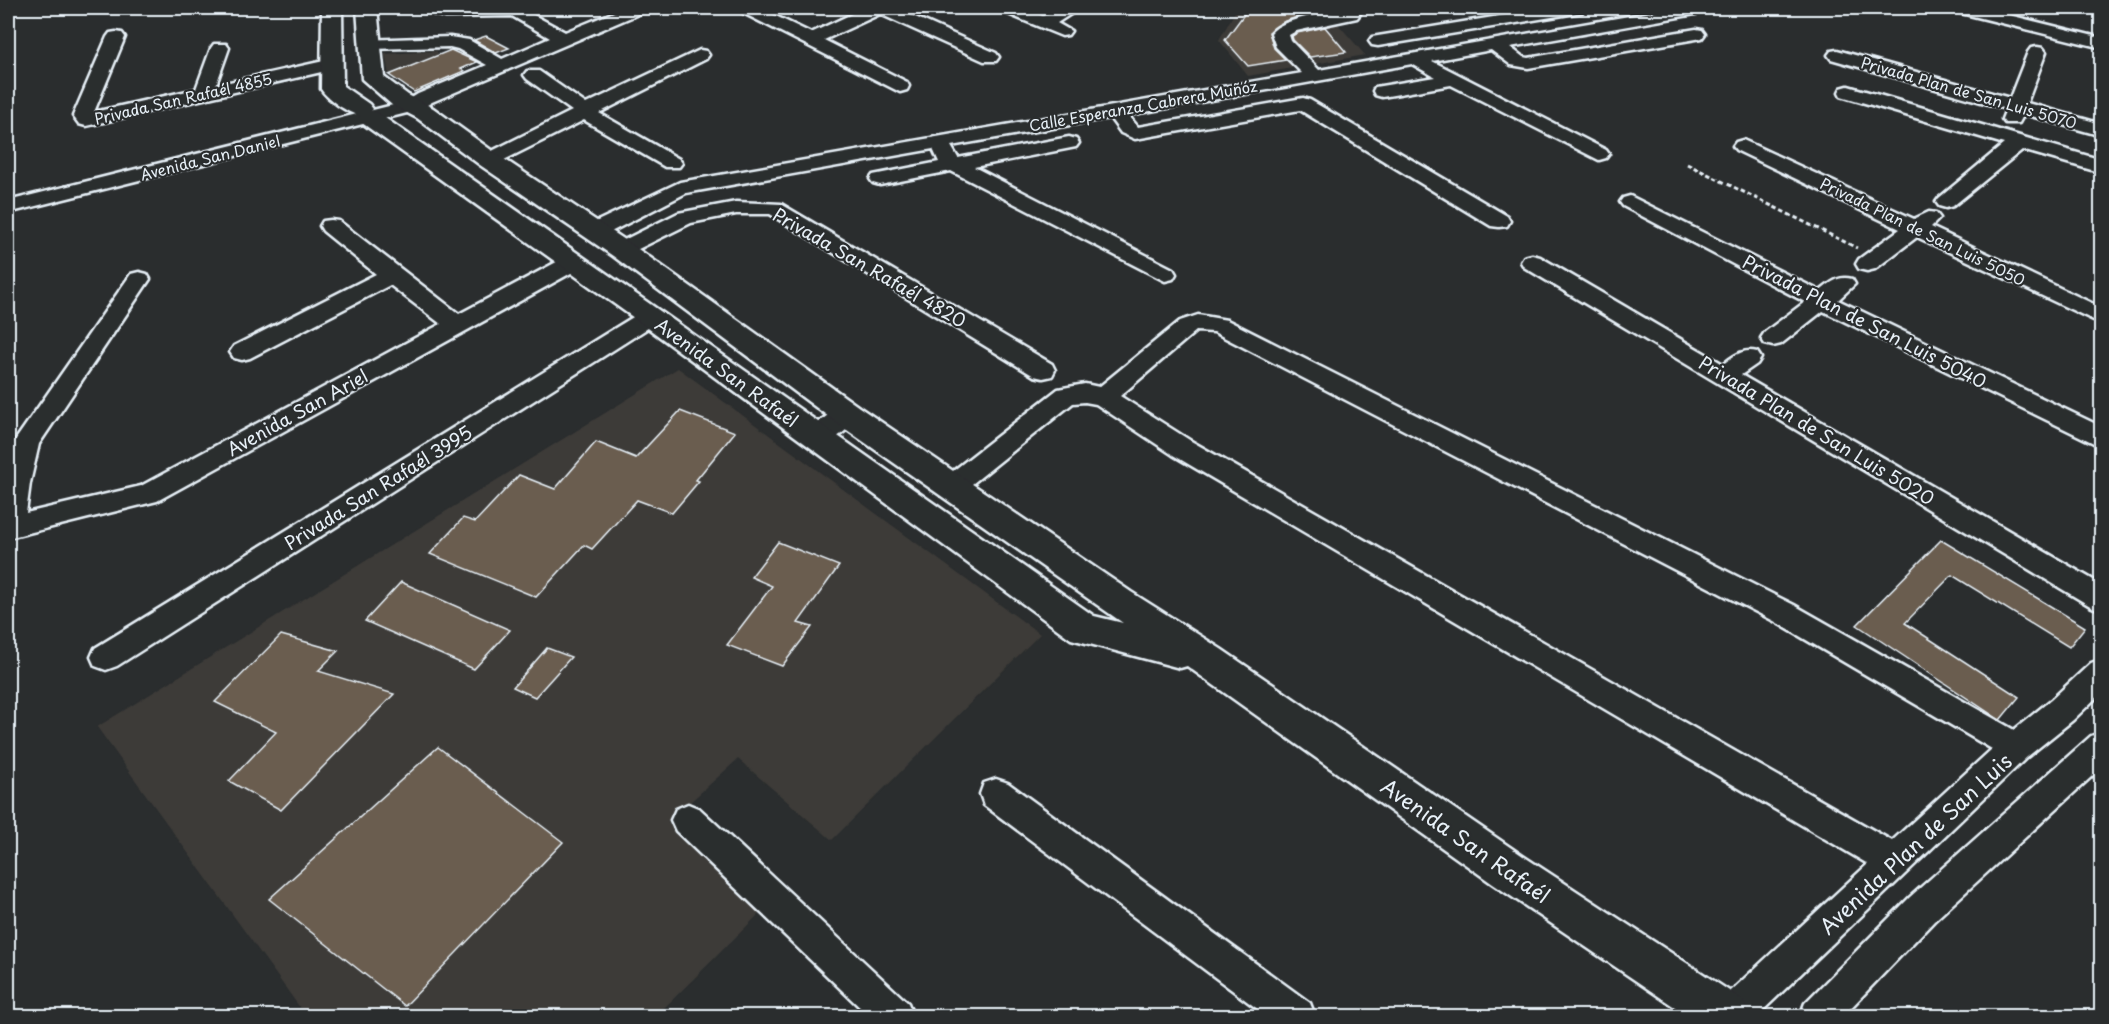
<svg xmlns="http://www.w3.org/2000/svg" width="2109" height="1024" font-family="'Playpen Sans',sans-serif">
<style>
.built{fill:#3d3b38}
.building{fill:#6a5d50;stroke:#e8f1f8;stroke-width:1.5}
.lines{fill:none;stroke-linecap:round;stroke-linejoin:round}
.minor-casing{stroke:#e8f1f8;stroke-width:5}
.major-casing{stroke:#e8f1f8;stroke-width:5}
.path{stroke:#e8f1f8;stroke-width:3;stroke-dasharray:4.5 3;stroke-linecap:butt}
.minor{fill:#2a2d2e;fill-rule:evenodd}
.major{fill:#2a2d2e;fill-rule:evenodd}
.labels{text-anchor:middle;dominant-baseline:central;stroke-width:4.5;stroke-linejoin:round;paint-order:stroke}
.far-street-label{font-size:15px;fill:#e8f1f8;stroke:#2a2d2e}
.street-label{font-size:18px;fill:#e8f1f8;stroke:#2a2d2e}
.near-street-label{font-size:21px;fill:#e8f1f8;stroke:#2a2d2e}
</style>
<rect width="100%" height="100%" fill="#2a2d2e"/>
<filter id="ink" filterUnits="userSpaceOnUse"><feTurbulence type="fractalNoise" baseFrequency=".0167" numOctaves="2"/><feDisplacementMap in="SourceGraphic" scale="12" xChannelSelector="R" yChannelSelector="G"/><feConvolveMatrix kernelMatrix="1 2 1 2 8 2 1 2 1" color-interpolation-filters="sRGB"/></filter>
<g filter="url(#ink)">
<!-- built -->
<g class="built">
<path d="M1264 8H1324L1365 55 1248 76 1219 40 1235 12Z"/>
<path d="M437 51 438 55 389 75 385 54Z"/>
<path d="M678 368 1040 634 832 840 738 759 668 822 760 913 656 1016H306L97 727Z"/>
</g>
<!-- building -->
<g class="building">
<path d="M1280 8H1307L1312 13 1285 21 1269 32 1274 48 1286 60 1248 66 1225 40 1245 13Z"/>
<path d="M1325 27 1346 52 1310 57 1293 40 1292 36 1297 33Z"/>
<path d="M486 36 509 48 496 53 474 40Z"/>
<path d="M451 50 477 62 461 69 464 71 414 92 389 75Z"/>
<path d="M680 411 735 432 696 480 699 481 672 513 637 500 592 549 584 545 536 597 430 554 463 518 475 522 519 475 555 489 596 442 636 458Z"/>
<path d="M1941 540 2085 627 2069 647 1952 575 1905 623 2019 697 2000 720 1857 625Z"/>
<path d="M778 542 839 566 798 623 812 627 782 666 727 645 772 586 751 577Z"/>
<path d="M401 582 510 630 474 669 365 621Z"/>
<path d="M281 635 338 651 318 671 394 694 281 810 229 781 276 732 215 702Z"/>
<path d="M547 648 571 657 535 697 513 687Z"/>
<path d="M438 747 563 842 405 1006 269 899Z"/>
</g>
<g class="lines">
<!-- minor casing -->
<g class="minor-casing">
<g id="minor">
<path d="M430 8H532L530 13 565 32 624 8H646L643 12 432 102 419 110 8 213V201L405 102 418 94 487 65 458 49 450 47 369 49 363 48 360 44 363 40 450 37 469 40 502 59 550 38 512 16 446 17 433 14Z"/>
<path d="M738 8H759L811 33 865 8H895L996 53 999 57 996 61H984L880 14 824 40 907 82 909 86 907 90 900 92 741 12Z"/>
<path d="M1000 8H1022L1043 16 1059 8H1080L1057 23 1071 31 1068 35 1062 36 1003 12Z"/>
<path d="M1548 8H1585L1582 12 1378 46 1372 45 1369 41 1372 37 1378 36Z"/>
<path d="M1675 8H1710L1707 12 1701 13 1510 47 1523 57 1528 58 1696 29 1702 30 1705 34 1702 38 1528 68 1511 65 1491 50 1432 61 1606 150 1609 154 1606 158 1599 160 1451 85 1382 97 1375 95 1373 91 1375 87 1435 77 1412 64 1128 115 1138 127 1303 98 1310 100 1507 216 1510 221 1507 226 1499 227 1491 226 1300 110 1135 139 1121 133 1110 118 951 146 958 158 1069 137 1076 139 1079 143 1076 147 974 167 1173 269 1176 274 1173 279 1165 281 951 171 880 185 873 183 870 179 873 175 939 162 933 149 686 193 603 236 595 238 587 236 584 231 587 226 680 182 1302 73 1276 47 1271 33C1283 17 1331 13 1351 9L1357 10 1360 14 1357 18 1296 31 1289 35 1291 41 1319 70Z"/>
<path d="M1954 8H1981L2102 38V48L1957 12Z"/>
<path d="M116 32 122 33 125 37 94 112 196 89 211 48 214 44H226L229 48 216 85 333 59 339 60 342 64 339 68 86 126 79 124 73 116 107 37 110 33Z"/>
<path d="M2037 47 2043 48 2046 52 2027 103 2102 124V136L2024 114 2019 123H2005L2002 119 2006 109 1831 59 1828 55 1831 51 1837 50 2010 98 2028 52 2031 48Z"/>
<path d="M700 50 706 51 709 55 706 59 599 113 679 159 682 163 679 167H665L584 120 496 164H482L479 160 482 156 572 111 527 79 524 75 527 71H539L586 104Z"/>
<path d="M1848 86 2102 160V173L2022 150 1953 206 1946 208 1939 206 1936 202 1939 198 2004 144 1841 96 1839 92 1841 88Z"/>
<path d="M1743 140 1914 219 1929 212 1936 213 1940 218 1931 227 2102 308V324L1917 237 1875 269 1867 271 1859 269 1856 264 1859 259 1900 229 1736 150 1733 146 1736 142Z"/>
<path d="M1630 196 1820 291C1831 283 1838 275 1852 279L1855 284 1838 300 2102 427V447L1823 311 1781 344 1773 346 1765 344 1761 338 1765 332 1805 302 1623 206 1620 202 1623 198Z"/>
<path d="M736 202 781 204 1052 364 1055 370 1052 376 1043 378 1034 376 770 214H736L691 223 622 257 614 255 611 250 614 245 678 213Z"/>
<path d="M331 220 339 221 459 314 566 257 574 255 582 257 585 262 582 267 157 501 8 538V468L14 442 131 274 139 272 147 274 150 279 39 444 30 483 26 513 141 486 441 324 390 285 250 358 242 360 234 358 230 352 234 346 376 274 323 231 320 226 323 221Z"/>
<path d="M1532 255 1540 257 1723 364C1734 356 1743 348 1757 352L1761 358 1757 364 1741 375 2102 585V611L2092 607 1524 267 1521 262 1524 257Z"/>
<path d="M651 308 659 311 663 316 659 321 117 666 106 670 95 666 91 657 95 648 643 311Z"/>
<path d="M1198 315 1227 320 1794 605 2014 730 2051 700 2091 663 2102 659V692L2073 720 2027 757 1757 1016H1713L1718 1003 1868 864 1173 455 1096 404 1085 402 1073 403 962 492 953 495 944 492 940 485 944 478 1058 389 1085 384 1099 387 1180 321ZM1196 331 1214 332 1774 621 1992 749 1892 841 1191 441 1120 396Z"/>
<path d="M848 406 857 409 861 415C855 424 829 446 818 446 818 446 810 444 809 444L805 437C813 424 833 410 848 406Z"/>
<path d="M2102 732V767L1934 921 1843 1016H1800L1805 1003 1910 897 2091 736Z"/>
<path d="M996 779 1008 783 1310 1003 1315 1016H1267L984 805 980 794 984 783Z"/>
<path d="M688 804 700 809 908 1003 913 1016H869L676 831 671 820 676 809Z"/>
</g>
</g>
<!-- major casing -->
<g class="major-casing">
<path id="major" d="M322 8H342L343 86 369 104 373 109 371 111 378 113 1094 616 1123 623 837 423 613 256 480 165 417 118 392 105 362 79 357 8H377L384 77 408 95 433 108 498 155 631 244 859 407 1131 592 1221 649 1523 856 1743 1000 1749 1016H1688L1493 884 1187 666 1180 668 1071 639 641 323 362 123 358 118 360 116C347 112 328 100 321 89Z"/>
</g>
<!-- path -->
<path class="path" d="M1687 164 1857 248"/>
<!-- minor -->
<use href="#minor" class="minor"/>
<!-- major -->
<use href="#major" class="major"/>
</g>
</g>
<g class="labels">
<!-- far-street labels -->
<g class="far-street-label">
<text transform="translate(1969 92) rotate(16)">Privada Plan de San Luis 5070</text>
<text transform="translate(183 98) rotate(-13)">Privada San Rafaél 4855</text>
<text transform="translate(1143 105) rotate(-10)">Calle Esperanza Cabrera Muñóz</text>
<text transform="translate(210 157) rotate(-14)">Avenida San Daniel</text>
<text transform="translate(1923 231) rotate(26)">Privada Plan de San Luis 5050</text>
</g>
<!-- street labels -->
<g class="street-label">
<text transform="translate(870 267) rotate(30)">Privada San Rafaél 4820</text>
<text transform="translate(1865 321) rotate(27)">Privada Plan de San Luis 5040</text>
<text transform="translate(727 372) rotate(36)">Avenida San Rafaél</text>
<text transform="translate(297 412) rotate(-29)">Avenida San Ariel</text>
<text transform="translate(1817 430) rotate(31)">Privada Plan de San Luis 5020</text>
<text transform="translate(378 487) rotate(-32)">Privada San Rafaél 3995</text>
</g>
<!-- near-street labels -->
<g class="near-street-label">
<text transform="translate(1466 840) rotate(35)">Avenida San Rafaél</text>
<text transform="translate(1915 843) rotate(-43)">Avenida Plan de San Luis</text>
</g>
</g>
<!-- margin -->
<rect width="2109" height="1024" fill="none" stroke="#2a2d2e" stroke-width="30"/>
<rect x="15" y="15" width="2079" height="994" fill="none" stroke="#e8f1f8" stroke-width="2" filter="url(#ink)"/>
</svg>
